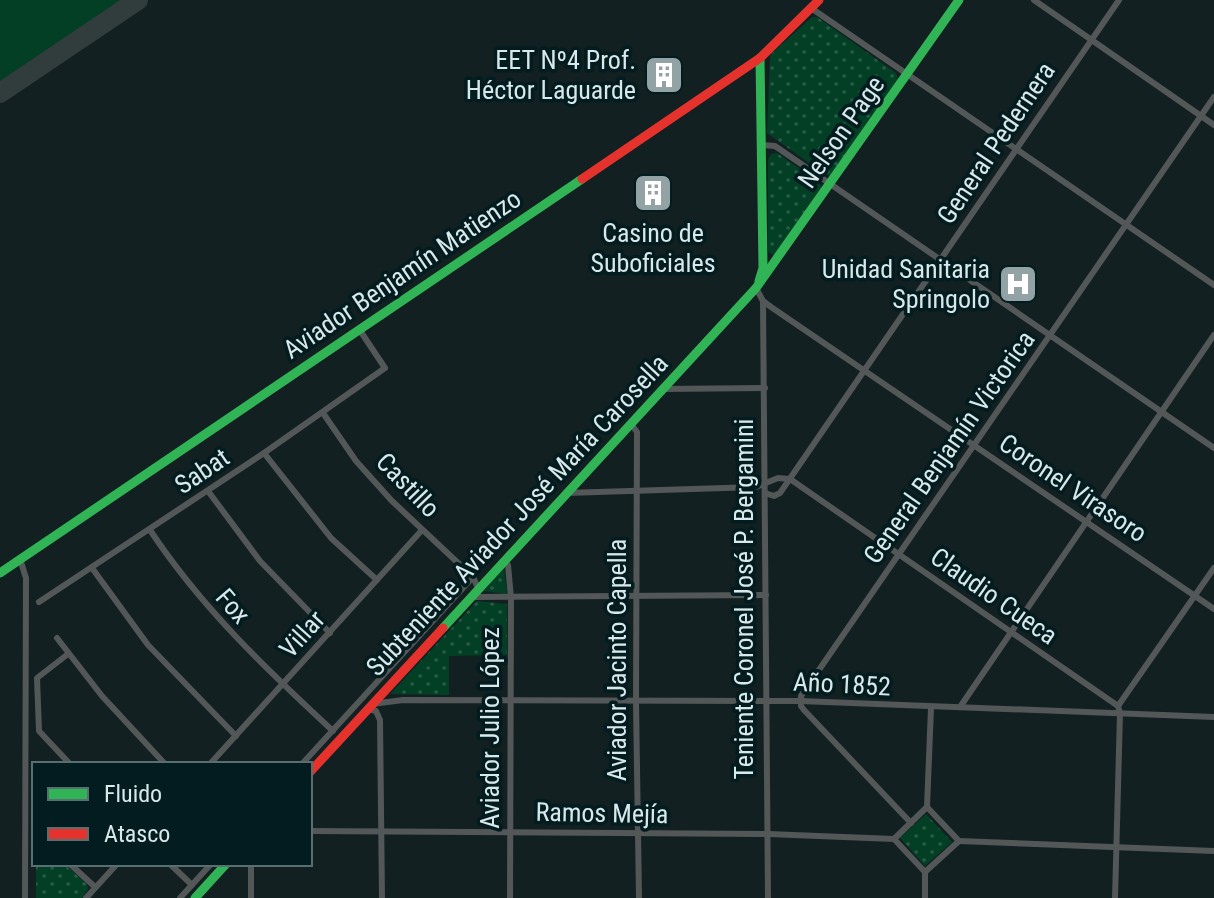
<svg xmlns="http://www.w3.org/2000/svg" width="1214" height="898" font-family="'Roboto Condensed',sans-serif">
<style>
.green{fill:#023f25}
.park{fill:url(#park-dots)}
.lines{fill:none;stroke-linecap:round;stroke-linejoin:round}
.taxiway{stroke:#313c3d;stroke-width:20}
.street{stroke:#535758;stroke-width:6}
.fast{stroke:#30b455;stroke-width:9}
.jam{stroke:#e5322d;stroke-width:9}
.labels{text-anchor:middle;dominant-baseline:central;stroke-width:7;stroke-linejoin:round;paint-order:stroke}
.poi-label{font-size:26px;fill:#d9e8ea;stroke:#021c1f;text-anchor:end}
.street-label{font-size:26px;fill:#d9e8ea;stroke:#021c1f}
</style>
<defs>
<pattern id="park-dots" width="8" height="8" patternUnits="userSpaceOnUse" patternTransform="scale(2)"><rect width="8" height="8" fill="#023f25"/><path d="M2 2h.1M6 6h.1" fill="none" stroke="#265b45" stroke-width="1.8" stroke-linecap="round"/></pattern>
</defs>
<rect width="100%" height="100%" fill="#122022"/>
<!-- green -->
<path class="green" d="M0 0H127L0 85Z"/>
<!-- park -->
<g class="park">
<path d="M812 17H817L896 73 898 79 831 176 826 175 767 133 770 55Z"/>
<path d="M777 153 819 182 822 189 775 257 768 251V159L771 154Z"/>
<path d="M504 568 507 594 484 591Z"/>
<path d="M477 601 507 604V655L449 656V695L390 694Z"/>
<path d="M926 814 952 842 925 866 900 838Z"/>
<path d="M36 864H64L87 884 88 889 82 898H36Z"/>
</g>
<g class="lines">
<!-- taxiway -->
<path class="taxiway" d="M0 93 138 0"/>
<!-- street -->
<g class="street">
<path d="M1034 0 1214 125"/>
<path d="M811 8 1214 285"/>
<path d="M762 145 775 146 1214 448"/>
<path d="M756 288 763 301 771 307 1214 609"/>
<path d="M763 301 768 898"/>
<path d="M663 389 765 388"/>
<path d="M323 413 356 461 392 501 473 577 478 588"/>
<path d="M631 424 637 432 636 702 639 898"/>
<path d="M264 453 331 538 377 580"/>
<path d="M208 491 260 561 330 633"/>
<path d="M566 493 756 487 778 478 790 479 1118 706 1120 713 1115 898"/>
<path d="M765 493 774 496 780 493 1119 0"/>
<path d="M150 530C201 607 265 668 333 731"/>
<path d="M20 559 26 578 25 898"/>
<path d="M502 562 508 565 511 598 510 898"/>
<path d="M92 568 148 645 236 736"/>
<path d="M473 597 766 595"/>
<path d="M39 602 264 453 385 368 359 329"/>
<path d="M57 638 102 696 165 764"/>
<path d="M68 654 37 678 39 731 70 764"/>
<path d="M372 704 403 700 800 701 1214 717"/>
<path d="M1118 706 1214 568"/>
<path d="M960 707 1214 335"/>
<path d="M368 709 376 711 380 720 382 898"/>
<path d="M210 764 422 530"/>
<path d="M302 764 473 577"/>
<path d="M927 807 931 708"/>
<path d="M911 823 804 710 801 706V696L1214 97"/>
<path d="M310 831 768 834 894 839"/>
<path d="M894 839 927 807 959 841"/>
<path d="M894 839 925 872 959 841"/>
<path d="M959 841 1214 851"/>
<path d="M70 864 95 887"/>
<path d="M170 864 192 885"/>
<path d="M251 864V898"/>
<path d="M86 898 117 864"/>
<path d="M180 898 211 864"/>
<path d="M925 898V872"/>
</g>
<!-- fast -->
<g class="fast">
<path d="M759 281 763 268 760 58"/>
<path d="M0 573 582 179"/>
<path d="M443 628 756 288 959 0"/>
<path d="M195 898 226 864"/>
</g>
<!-- jam -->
<g class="jam">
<path d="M582 179 760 58 819 0"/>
<path d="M310 772 443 628"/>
</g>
</g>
<!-- icons -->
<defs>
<g id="building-square" transform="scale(2)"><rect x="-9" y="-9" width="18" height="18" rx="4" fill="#93a2a4" stroke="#021c1f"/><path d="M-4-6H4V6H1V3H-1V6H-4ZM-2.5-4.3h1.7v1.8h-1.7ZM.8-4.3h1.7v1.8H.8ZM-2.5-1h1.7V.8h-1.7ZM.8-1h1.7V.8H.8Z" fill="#fff"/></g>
<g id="hospital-square" transform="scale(2)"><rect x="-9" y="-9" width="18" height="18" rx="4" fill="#93a2a4" stroke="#021c1f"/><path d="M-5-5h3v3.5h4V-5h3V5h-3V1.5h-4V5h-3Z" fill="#fff"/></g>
</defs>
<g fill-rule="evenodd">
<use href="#building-square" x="664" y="75"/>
<use href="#building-square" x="653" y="193"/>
<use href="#hospital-square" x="1018" y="284"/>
</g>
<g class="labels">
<!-- poi labels -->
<g class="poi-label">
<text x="636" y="60">EET Nº4 Prof.<tspan x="636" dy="30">Héctor Laguarde</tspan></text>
<text x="653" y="233" text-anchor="middle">Casino de<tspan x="653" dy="30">Suboficiales</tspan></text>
<text x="990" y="269">Unidad Sanitaria<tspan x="990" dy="30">Springolo</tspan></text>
</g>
<!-- street labels -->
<g class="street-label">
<text transform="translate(841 132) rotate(-55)">Nelson Page</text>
<text transform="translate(996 143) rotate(-56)">General Pedernera</text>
<text transform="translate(402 274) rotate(-34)">Aviador Benjamín Matienzo</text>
<text transform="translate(949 447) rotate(-55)">General Benjamín Victorica</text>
<text transform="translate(202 471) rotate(-34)">Sabat</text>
<text transform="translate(408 485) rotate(46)">Castillo</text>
<text transform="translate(1073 488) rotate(34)">Coronel Virasoro</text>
<text transform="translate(517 515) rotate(-47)">Subteniente Aviador José María Carosella</text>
<text transform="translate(994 596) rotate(35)">Claudio Cueca</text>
<text transform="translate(744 599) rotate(-90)">Teniente Coronel José P. Bergamini</text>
<text transform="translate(233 606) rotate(49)">Fox</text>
<text transform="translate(302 634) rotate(-48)">Villar</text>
<text transform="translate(617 660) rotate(-90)">Aviador Jacinto Capella</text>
<text transform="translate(842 684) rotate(3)">Año 1852</text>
<text transform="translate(490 728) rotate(-90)">Aviador Julio López</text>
<text transform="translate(602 813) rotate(1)">Ramos Mejía</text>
</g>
</g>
<!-- legend -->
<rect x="32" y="762" width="280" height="104" fill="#021c1f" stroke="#586e70" stroke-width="2"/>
<rect x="48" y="788" width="40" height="12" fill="#30b455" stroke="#586e70" stroke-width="2"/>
<text x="104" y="802" font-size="24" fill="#d9e8ea">Fluido</text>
<rect x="48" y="828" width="40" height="12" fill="#e5322d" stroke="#586e70" stroke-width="2"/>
<text x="104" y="842" font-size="24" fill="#d9e8ea">Atasco</text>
</svg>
